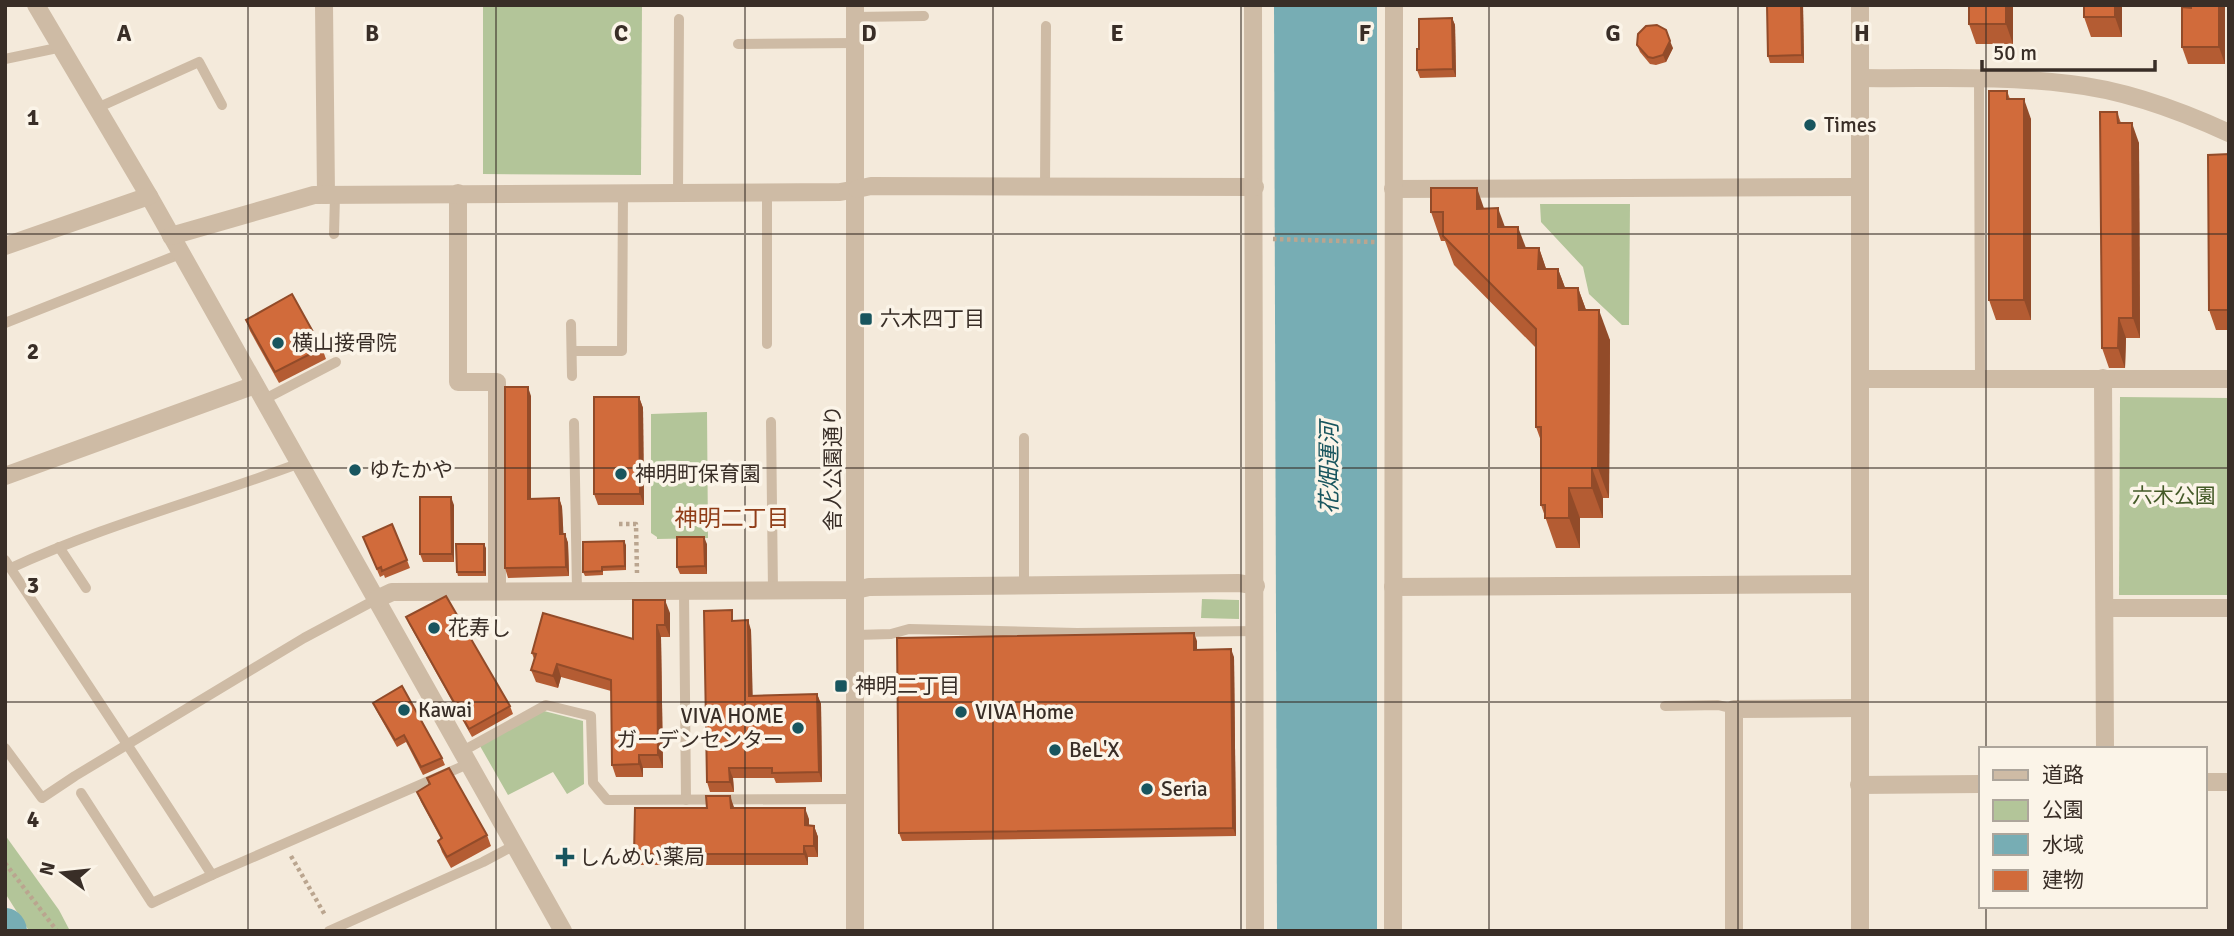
<svg xmlns="http://www.w3.org/2000/svg" width="2234" height="936" font-family="Signika,'Noto Sans JP',sans-serif">
<style>
.green{fill:#b3c599}
.water{fill:#77adb4}
.lines{fill:none;stroke-linecap:round;stroke-linejoin:round}
.river{stroke:#77adb4;stroke-width:42}
.path{stroke:#baa58f;stroke-width:4.5;stroke-dasharray:3.5 3.5;stroke-linecap:butt}
.service{stroke:#cebba5;stroke-width:10}
.minor{stroke:#cebba5;stroke-width:18}
.tertiary{stroke:#cebba5;stroke-width:18}
.wall{fill:#b45c33}
.shaded-wall{fill:#924b29}
.building{fill:#d16b3b;stroke:#924b29;stroke-width:2}
.grid{fill:none;stroke:#392e27;stroke-width:2;stroke-opacity:0.55}
.poi-dot{fill:#18555e;stroke:#fbf4e8;stroke-width:2.5}
.labels{text-anchor:middle;dominant-baseline:central;stroke-width:7;stroke-linejoin:round;paint-order:stroke}
.poi-label{font-size:21px;fill:#392e27;stroke:#fbf4e8;text-anchor:start}
.street-label{font-size:21px;fill:#392e27;stroke:#fbf4e8}
.park-label{font-size:21px;fill:#445a28;stroke:#fbf4e8}
.water-label{font-size:23px;font-style:italic;fill:#18555e;stroke:#fbf4e8}
.neighbourhood-label{font-size:23px;fill:#903d18;stroke:#fbf4e8}
.grid-label{font-size:23px;text-anchor:middle;font-weight:bold;fill:#392e27;stroke:#fbf4e8;stroke-width:7;stroke-linejoin:round;paint-order:stroke}
</style>
<rect width="100%" height="100%" fill="#f4eadb"/>
<!-- green -->
<g class="green">
<path d="M483 5H642L641 175 483 174Z"/>
<path d="M1540 204H1630L1629 325H1622L1589 294 1583 267 1541 222Z"/>
<path d="M2120 397 2229 398V595H2119Z"/>
<path d="M707 412 708 538 657 539V537L651 533V414Z"/>
<path d="M1202 599 1239 600V619L1201 618Z"/>
<path d="M544 711 583 721 584 784 567 794 553 772 508 795 480 746Z"/>
<path d="M5 835 59 910 70 931H29L5 893Z"/>
</g>
<!-- water -->
<path class="water" d="M1274 5H1377V931H1277Z"/>
<g class="lines">
<!-- river -->
<path class="river" d="M5 929 6 931"/>
<!-- path -->
<g class="path">
<path d="M1273 239 1375 242"/>
<path d="M619 524H636L637 573"/>
<path d="M291 856 325 915"/>
<path d="M5 863 57 931"/>
</g>
<!-- service -->
<g class="service">
<path d="M855 17 924 16"/>
<path d="M738 44 855 43"/>
<path d="M5 59 62 47"/>
<path d="M1979 78 1980 379"/>
<path d="M97 108 199 62 222 105"/>
<path d="M1045 186 1046 26"/>
<path d="M767 192V344"/>
<path d="M678 193 679 19"/>
<path d="M334 234 335 195"/>
<path d="M5 323 180 254"/>
<path d="M571 324 572 376"/>
<path d="M572 351H622L623 193"/>
<path d="M263 400 336 362"/>
<path d="M771 422 773 591"/>
<path d="M574 423 577 591"/>
<path d="M59 547 86 588"/>
<path d="M5 560C75 665 144 769 212 875L468 764"/>
<path d="M11 568C104 525 204 499 300 463"/>
<path d="M1024 585V438"/>
<path d="M684 591 686 800"/>
<path d="M856 635 891 634 909 629 1077 633 1256 631"/>
<path d="M1665 706 1718 705 1734 709"/>
<path d="M5 748 42 798 75 776 304 638 377 599"/>
<path d="M461 752 546 705 591 716 593 783 607 800 855 799"/>
<path d="M81 793 152 903 212 875"/>
<path d="M329 931 483 862 515 845"/>
</g>
<!-- minor -->
<g class="minor">
<path d="M36 5 149 196 563 931"/>
<path d="M324 5 326 195"/>
<path d="M1860 78C1930 79 2000 75 2070 84 2125 90 2179 110 2229 133"/>
<path d="M1393 189 1860 187"/>
<path d="M458 193V382H497V591"/>
<path d="M171 236 314 195 840 192 857 189"/>
<path d="M5 246 149 196"/>
<path d="M2103 378 2105 749"/>
<path d="M1860 379H2229"/>
<path d="M5 476 255 385"/>
<path d="M1393 587 1859 584"/>
<path d="M377 599 392 592 856 590 869 587 1239 583 1256 586"/>
<path d="M2105 608H2229"/>
<path d="M2204 782H2229"/>
<path d="M1859 785 1980 784"/>
<path d="M1393 931 1394 5"/>
<path d="M1734 931V709L1859 708"/>
</g>
<!-- tertiary -->
<g class="tertiary">
<path d="M855 5V931"/>
<path d="M1253 5 1255 931"/>
<path d="M1860 5V931"/>
<path d="M857 189 871 186 1255 187"/>
</g>
</g>
<!-- wall -->
<g class="wall">
<path d="M1803 5 1804 63H1770L1768 56Z"/>
<path d="M2013 5V44H1976L1969 24Z"/>
<path d="M2084 5H2122V37H2091L2084 17Z"/>
<path d="M2225 5V64H2188L2182 47Z"/>
<path d="M1452 18 1455 25 1456 77 1420 78 1417 70 1419 49Z"/>
<path d="M1637 45 1673 48 1666 62 1656 65 1650 64 1640 52Z"/>
<path d="M2007 91 2010 99 2031 119V320H1996L1989 300Z"/>
<path d="M2117 112 2121 123 2139 143 2140 338H2126L2125 368H2109L2102 348Z"/>
<path d="M2229 154V330H2216L2209 310Z"/>
<path d="M1484 209 1525 248H1539L1546 269H1558L1565 288H1578L1586 310 1610 340 1609 498H1603V518H1580V548H1556L1541 505V441L1536 427V348L1454 265 1445 241H1441L1431 212Z"/>
<path d="M246 320 322 348 326 359 279 383 250 331Z"/>
<path d="M531 396V499L559 498 562 507 563 534H565L568 543 569 576 508 578 505 568Z"/>
<path d="M639 397 643 408 644 505H598L594 494Z"/>
<path d="M454 505V562H423L420 554Z"/>
<path d="M366 544 407 560 410 568 385 578 384 575 380 577Z"/>
<path d="M707 544V574H680L677 567Z"/>
<path d="M626 545V570L603 571V575L585 576 583 572Z"/>
<path d="M486 548V576H458L457 572Z"/>
<path d="M670 613V637H661L663 768H643V777H616L612 765 611 691 561 677 558 688 536 682 531 670 534 659 532 653 633 639Z"/>
<path d="M406 617 510 706 513 714 472 737 409 624Z"/>
<path d="M735 621 751 630 752 696 817 694 821 704 822 782 776 783 774 778H733L734 792H710L707 782Z"/>
<path d="M1197 641V650L1234 657 1236 836 902 841 899 833Z"/>
<path d="M373 703 442 758 445 765 423 775 406 742 397 747 376 710Z"/>
<path d="M427 778 487 835 491 846 451 868 442 852 438 841 441 839 421 802 417 792 429 785Z"/>
<path d="M734 808 809 819V826H814L818 837V857H808V865H638L634 854Z"/>
</g>
<!-- shaded-wall -->
<g class="shaded-wall">
<path d="M1801 5H1803L1804 63 1802 55Z"/>
<path d="M2006 5H2013V44L2006 24Z"/>
<path d="M2115 5H2122V37L2115 17Z"/>
<path d="M2219 5H2225V64L2219 47Z"/>
<path d="M1452 18 1455 25 1456 77 1453 69Z"/>
<path d="M1670 41 1673 48 1666 62 1663 55Z"/>
<path d="M2024 99 2031 119V320L2024 300Z"/>
<path d="M2132 123 2139 143 2140 338 2133 318Z"/>
<path d="M1477 188 1487 217 1477 209Z"/>
<path d="M1498 208 1509 238 1498 227Z"/>
<path d="M1518 227 1529 256 1518 248Z"/>
<path d="M1539 248 1549 277 1538 269Z"/>
<path d="M1558 269 1569 298 1558 288Z"/>
<path d="M1578 288 1589 318 1579 310Z"/>
<path d="M1599 310 1610 340 1609 498 1598 468Z"/>
<path d="M2119 318 2126 338 2125 368 2118 348Z"/>
<path d="M528 387 531 396V508L528 499Z"/>
<path d="M639 397 643 408 644 505 640 494Z"/>
<path d="M1592 468 1603 498V518L1592 488Z"/>
<path d="M1569 488 1580 518V548L1569 518Z"/>
<path d="M451 497 454 505V562L452 554Z"/>
<path d="M559 498 562 507 564 543 560 534Z"/>
<path d="M565 534 568 543 569 576 566 567Z"/>
<path d="M704 537 707 544V574L705 566Z"/>
<path d="M624 541 626 545V570L625 566Z"/>
<path d="M484 544 486 548V576L484 572Z"/>
<path d="M665 600 670 613V637L665 625Z"/>
<path d="M748 620 751 630 753 706 749 696Z"/>
<path d="M657 625 661 637 663 768 658 755Z"/>
<path d="M1194 633 1197 641V657L1194 650Z"/>
<path d="M1231 649 1234 657 1236 836 1233 828Z"/>
<path d="M557 664 561 677 558 688 553 676Z"/>
<path d="M817 694 821 704 822 782 819 772Z"/>
<path d="M639 755 643 768V777L639 764Z"/>
<path d="M729 768 733 778 734 792 730 782Z"/>
<path d="M730 796 734 807 735 819 731 808Z"/>
<path d="M805 808 809 819V836L805 825Z"/>
<path d="M814 826 818 837V857L814 846Z"/>
<path d="M804 846 808 857V865L804 854Z"/>
</g>
<!-- building -->
<g class="building">
<path d="M1767 5H1801L1802 55 1768 56Z"/>
<rect x="1969" y="5" width="37" height="19"/>
<rect x="2084" y="5" width="31" height="12"/>
<path d="M2191 5H2219V47H2182V7L2191 8Z"/>
<path d="M1452 18 1453 69 1417 70V49H1419V19Z"/>
<path d="M1657 25 1666 30 1670 41 1663 55 1653 58 1648 57 1637 45 1638 34 1646 26Z"/>
<path d="M1989 91H2007V99H2024V300H1989Z"/>
<path d="M2100 112H2117L2118 123H2132L2133 318H2119L2118 348H2102Z"/>
<path d="M2229 154V310H2209L2208 155Z"/>
<path d="M1431 188H1477V209L1498 208V227H1518V248H1539L1538 269H1558V288H1578L1579 310H1599L1598 468H1592V488H1569V518H1545V505H1541V427H1536V329L1443 236V212H1431Z"/>
<path d="M292 294 322 348 275 372 246 320Z"/>
<path d="M505 387H528V499L559 498 560 534H565L566 567 505 568Z"/>
<path d="M594 397H639L640 494H594Z"/>
<path d="M420 497H451L452 554H420Z"/>
<path d="M392 524 407 560 382 571 381 567 377 569 363 537Z"/>
<path d="M677 537H704L705 566 677 567Z"/>
<path d="M624 541 625 566 602 567V571L583 572V542Z"/>
<path d="M456 544H484V572H457Z"/>
<path d="M446 596 510 706 469 729 406 617Z"/>
<path d="M633 600H665V625H657L658 755H639V764L612 765 611 680 557 664 553 676 531 670 536 654 532 653 543 613 633 639Z"/>
<path d="M732 610V621L748 620 749 696 817 694 819 772 772 773V768H729L730 782H707L704 611Z"/>
<path d="M1194 633V650L1231 649 1233 828 899 833 897 638Z"/>
<path d="M402 686 442 758 421 767 404 735 395 740 373 703Z"/>
<path d="M449 768 487 835 447 857 438 841 442 838 417 792 430 784 427 778Z"/>
<path d="M706 796H730L731 808H805V825L814 826V846H804V854H634L635 808H707Z"/>
</g>
<!-- grid -->
<path class="grid" d="M248 5V931M496 5V931M745 5V931M993 5V931M1241 5V931M1489 5V931M1738 5V931M1986 5V749M5 234H2229M5 468H2229M5 702H2229M1986 906V931"/>
<!-- markers -->
<g class="poi-dot">
<circle cx="1810" cy="125" r="7"/>
<rect x="859" y="312" width="14" height="14" rx="3.5"/>
<circle cx="278" cy="343" r="7"/>
<circle cx="355" cy="470" r="7"/>
<circle cx="621" cy="474" r="7"/>
<circle cx="434" cy="628" r="7"/>
<rect x="834" y="679" width="14" height="14" rx="3.5"/>
<circle cx="404" cy="710" r="7"/>
<circle cx="961" cy="712" r="7"/>
<circle cx="798" cy="728" r="7"/>
<circle cx="1055" cy="750" r="7"/>
<circle cx="1147" cy="789" r="7"/>
<path d="M561.5 846.5h7v7h7v7h-7v7h-7v-7h-7v-7h7z"/>
</g>
<g class="labels">
<!-- poi labels -->
<g class="poi-label">
<text x="1824" y="125">Times</text>
<text x="880" y="319">六木四丁目</text>
<text x="292" y="343">横山接骨院</text>
<text x="369" y="470">ゆたかや</text>
<text x="635" y="474">神明町保育園</text>
<text x="448" y="628">花寿し</text>
<text x="855" y="686">神明二丁目</text>
<text x="418" y="710">Kawai</text>
<text x="975" y="712">VIVA Home</text>
<text x="784" y="716" text-anchor="end">VIVA HOME<tspan x="784" dy="24">ガーデンセンター</tspan></text>
<text x="1069" y="750">BeL'X</text>
<text x="1161" y="789">Seria</text>
<text x="579" y="857">しんめい薬局</text>
</g>
<!-- street labels -->
<g class="street-label">
<text transform="translate(833 468) rotate(-90)">舎人公園通り</text>
</g>
<!-- park labels -->
<g class="park-label">
<text x="2174" y="496">六木公園</text>
</g>
<!-- water labels -->
<g class="water-label">
<text transform="translate(1329 468) rotate(-90)">花畑運河</text>
</g>
<!-- neighbourhood labels -->
<g class="neighbourhood-label">
<text x="732" y="518">神明二丁目</text>
</g>
</g>
<g class="grid-label">
<text x="124" y="41">A</text>
<text x="372" y="41">B</text>
<text x="621" y="41">C</text>
<text x="869" y="41">D</text>
<text x="1117" y="41">E</text>
<text x="1365" y="41">F</text>
<text x="1613" y="41">G</text>
<text x="1862" y="41">H</text>
<text x="33" y="125">1</text>
<text x="33" y="359">2</text>
<text x="33" y="593">3</text>
<text x="33" y="827">4</text>
</g>
<!-- border -->
<rect width="2234" height="936" fill="none" stroke="#392e27" stroke-width="14"/>
<!-- legend -->
<rect x="1979" y="747" width="228" height="161" fill="#fbf4e8" stroke="#ada59b" stroke-width="2"/>
<rect x="1993" y="770" width="35" height="10" fill="#cebba5" stroke="#ada59b" stroke-width="2"/>
<text x="2042" y="782" font-size="21" fill="#392e27">道路</text>
<rect x="1993" y="800" width="35" height="21" fill="#b3c599" stroke="#ada59b" stroke-width="2"/>
<text x="2042" y="817" font-size="21" fill="#392e27">公園</text>
<rect x="1993" y="834" width="35" height="21" fill="#77adb4" stroke="#ada59b" stroke-width="2"/>
<text x="2042" y="852" font-size="21" fill="#392e27">水域</text>
<rect x="1993" y="870" width="35" height="21" fill="#d16b3b" stroke="#ada59b" stroke-width="2"/>
<text x="2042" y="887" font-size="21" fill="#392e27">建物</text>
<!-- north arrow -->
<g transform="translate(63 873) rotate(285)" stroke="#fbf4e8" stroke-width="5" paint-order="stroke">
<path d="M0-5L12 26L0 18L-12 26Z" fill="#392e27"/>
<text y="-10" font-size="19" font-weight="bold" text-anchor="middle" fill="#392e27">N</text>
</g>
<!-- scale -->
<path d="M1982 60v10h173v-10" fill="none" stroke="#392e27" stroke-width="3.5"/>
<text x="1993" y="60" font-size="21" fill="#392e27" stroke="#fbf4e8" stroke-width="5" paint-order="stroke">50 m</text>
</svg>
